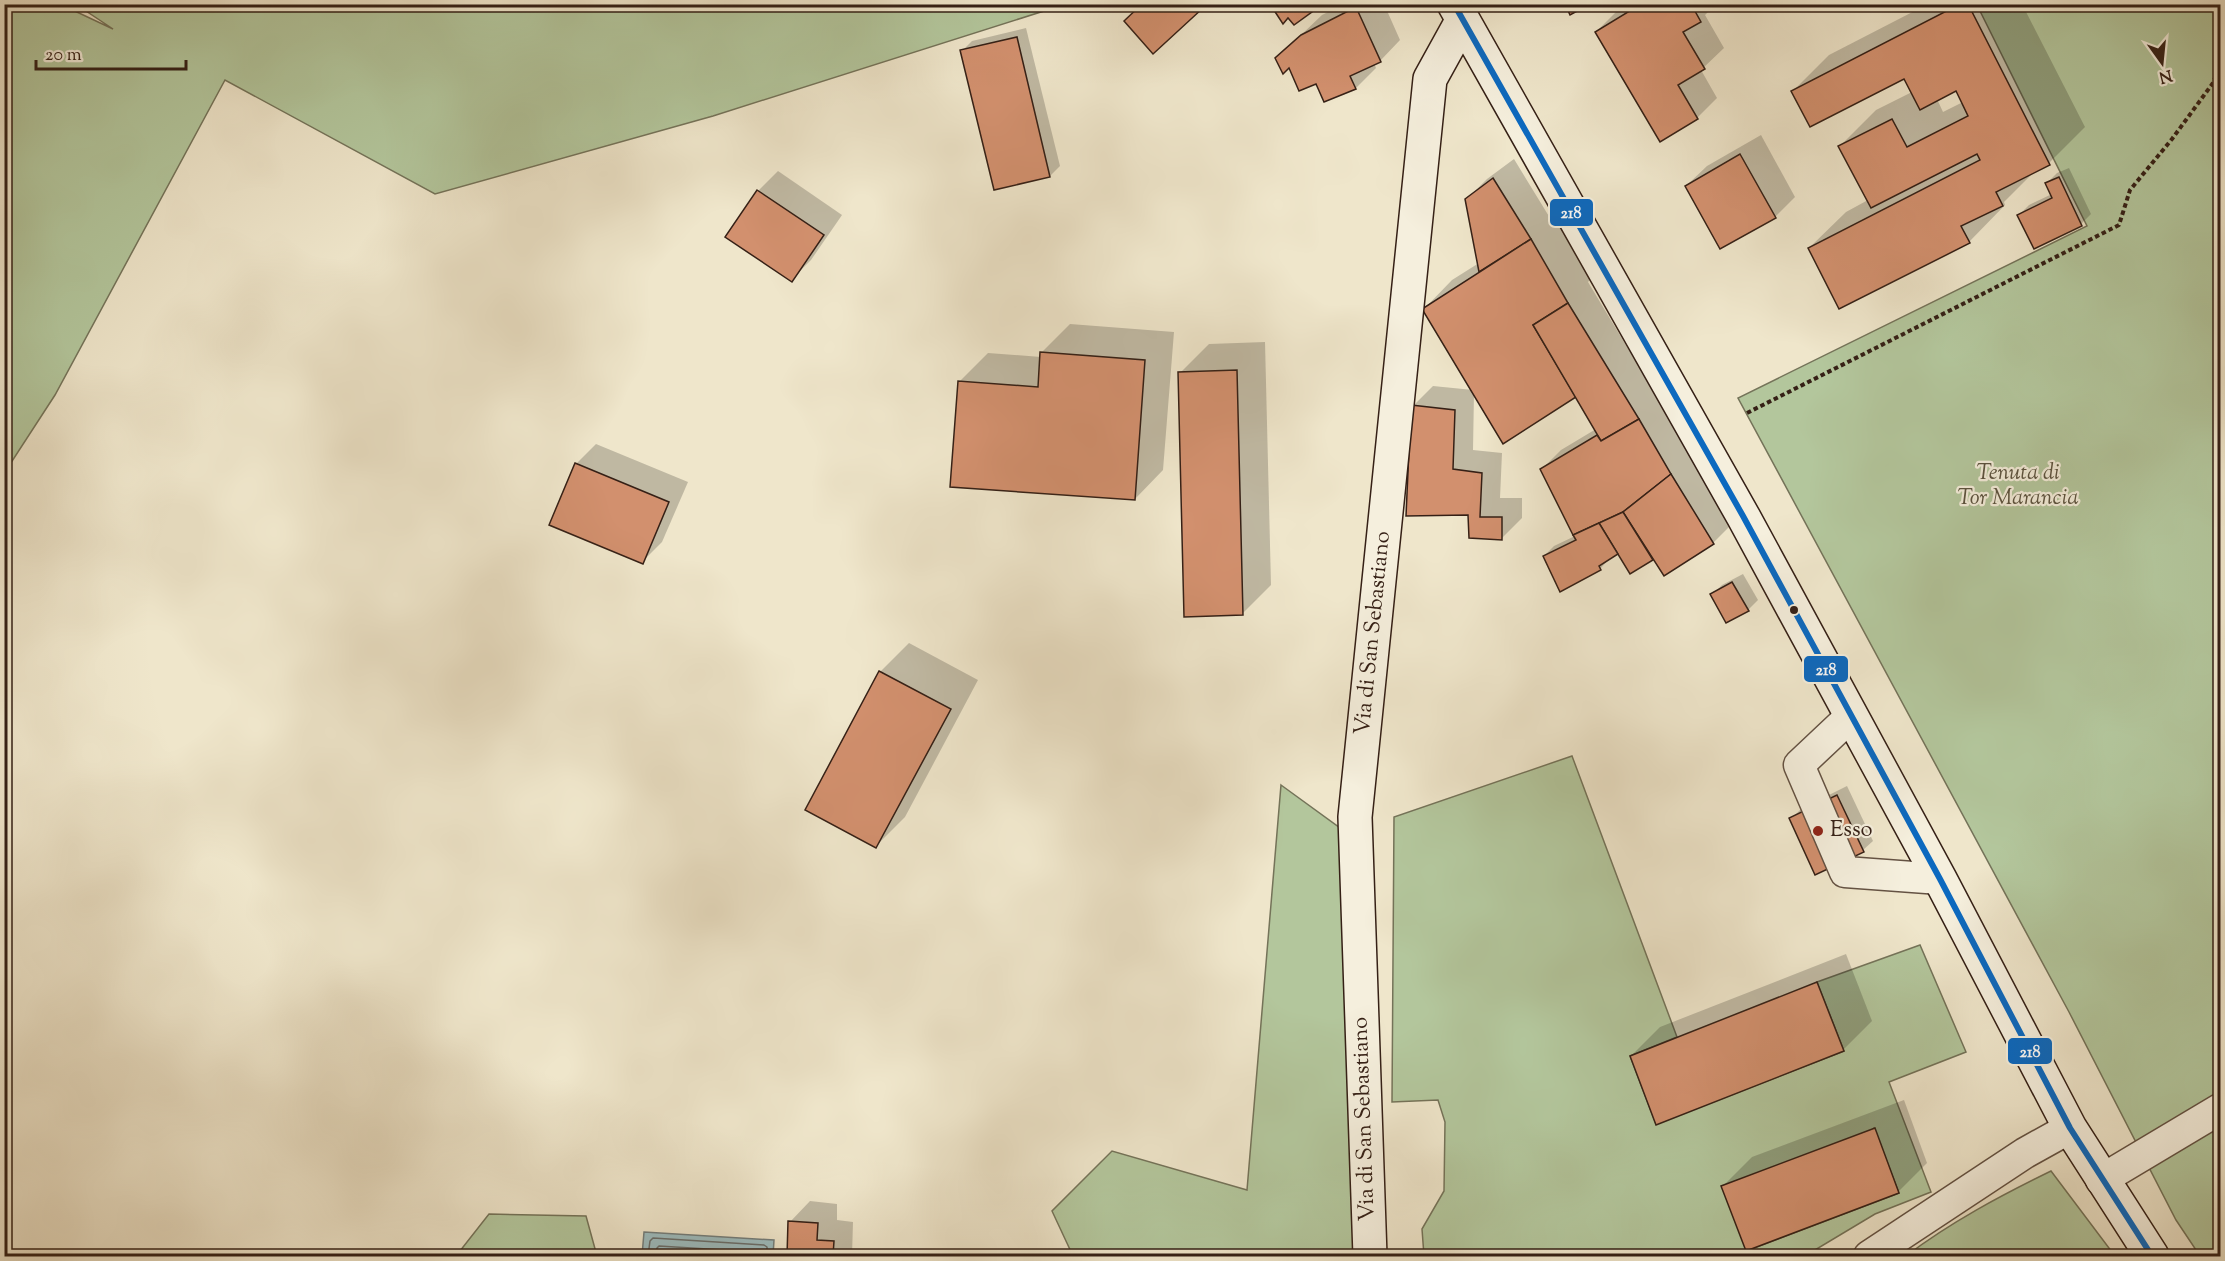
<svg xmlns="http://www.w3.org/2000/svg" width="2225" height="1261" font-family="'Sorts Mill Goudy',serif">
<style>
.green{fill:#b3c69c;stroke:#747359;stroke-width:1.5;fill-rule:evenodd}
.water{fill:#9dbdc0;stroke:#737e7c;stroke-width:1.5}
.shadow{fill:#0003;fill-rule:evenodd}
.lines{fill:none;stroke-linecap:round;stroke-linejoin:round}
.shore{stroke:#696e6b;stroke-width:1.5}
.building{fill:#d2906e;stroke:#352016;stroke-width:1.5}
.service-casing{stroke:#645243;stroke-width:33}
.secondary-casing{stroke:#352016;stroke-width:36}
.path{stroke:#352016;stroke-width:4;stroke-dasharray:4.5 3;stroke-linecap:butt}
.service{stroke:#f5efdd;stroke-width:30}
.secondary{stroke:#f5efdd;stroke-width:33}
.bus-1-casing{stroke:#f5efdd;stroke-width:10}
.bus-1{stroke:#0c69bf;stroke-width:6}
.bus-dot{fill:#352016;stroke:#f5efdd;stroke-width:2}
.poi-dot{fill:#8f2418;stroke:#f5efdd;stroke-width:2}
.labels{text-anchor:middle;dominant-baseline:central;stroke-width:4.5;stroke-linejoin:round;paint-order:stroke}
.park-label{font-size:22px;font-style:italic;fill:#5b523e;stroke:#f5efdd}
.street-label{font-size:22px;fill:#352016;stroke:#f5efdd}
.poi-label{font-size:22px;fill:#352016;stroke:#f5efdd;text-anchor:start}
.line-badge{stroke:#f5efdd;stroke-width:2}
.badge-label{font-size:16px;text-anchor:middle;font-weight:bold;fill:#fff}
</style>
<rect width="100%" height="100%" fill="#efe6cb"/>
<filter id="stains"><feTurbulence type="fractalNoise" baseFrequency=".00333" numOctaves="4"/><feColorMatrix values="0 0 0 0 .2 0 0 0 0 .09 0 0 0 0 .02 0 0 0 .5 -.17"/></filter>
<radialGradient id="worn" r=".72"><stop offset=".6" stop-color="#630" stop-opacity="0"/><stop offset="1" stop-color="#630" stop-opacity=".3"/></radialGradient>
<!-- green -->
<g class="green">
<path d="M5 4 62 5 113 29 80 7 81 5H1063L713 116 435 194 225 80 55 395 5 472Z"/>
<path d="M1977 5H2220V1256H2200L2176 1220 2069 1012 1738 398 2087 226Z"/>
<path d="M1572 756 1677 1037 1630 1056 1656 1124 1844 1051 1817 982 1920 945 1966 1052 1889 1082 1931 1192 1875 1214 1805 1256H1424L1422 1229 1444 1191 1445 1122 1438 1100 1392 1102 1394 817ZM1874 1128 1899 1193 1746 1251Z"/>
<path d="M1281 785 1340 828 1355 1256H1073L1052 1211 1112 1151 1247 1190Z"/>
<path d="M2051 1171 2115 1256H1906C1951 1222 2000 1196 2051 1171Z"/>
<path d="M489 1214 586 1216 597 1256H456Z"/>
</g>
<!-- water -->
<path class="water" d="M644 1232 774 1240 773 1256H642Z"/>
<!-- shadow -->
<g class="shadow">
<path d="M1344 4H1384L1400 40 1380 61 1374 63 1376 68 1356 88 1325 100 1317 82 1277 58 1322 15Z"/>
<path d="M1630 4H1716L1705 15 1724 48 1701 70 1717 98 1697 118 1660 140 1596 32 1616 12Z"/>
<path d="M1928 4H2022L2085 127 2049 163 2037 169 2004 202 2005 205 1969 242 1840 307 1809 248 1846 212 1868 200 1840 146 1876 110 1912 92 1904 77 1793 91 1829 55ZM1957 89 1963 102 1943 112 1937 99Z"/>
<path d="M1026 28 1060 166 1050 176 962 51 972 41Z"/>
<path d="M1761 135 1795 197 1775 217 1686 186 1707 166Z"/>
<path d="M1514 159 1550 218 1561 211 1596 273 1588 282 1733 523 1713 543 1654 557 1631 572 1619 552 1610 558 1600 569 1544 556 1554 546 1575 536 1541 470 1561 450 1596 429 1576 395 1474 393 1473 450 1502 453 1500 498H1522V518L1502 538 1469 514 1413 406 1433 386 1473 390 1424 309 1452 280 1479 263 1467 199 1487 179Z"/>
<path d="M2069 168 2091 214 2081 224 2034 247 2019 215 2029 205 2052 194 2047 183 2057 173Z"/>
<path d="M778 171 842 215 811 260 791 280 727 236 758 191Z"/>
<path d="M1070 324 1174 332 1163 470 1135 499 959 382 988 353 1041 357V353Z"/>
<path d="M1265 342 1271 585 1242 614 1180 373 1209 344Z"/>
<path d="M596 444 688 482 662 542 642 562 576 464Z"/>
<path d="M1743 574 1758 600 1748 610 1712 595 1722 585Z"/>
<path d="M909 643 978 680 905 817 876 846 880 672Z"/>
<path d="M1847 786 1873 841 1863 850 1791 819 1801 809Z"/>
<path d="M1846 954 1872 1021 1843 1050 1631 1056 1660 1027Z"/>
<path d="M1904 1100 1927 1163 1898 1192 1723 1186 1752 1157Z"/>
<path d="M810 1201 837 1204V1220L853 1222 852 1256H789L790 1222Z"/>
</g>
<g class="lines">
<!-- shore -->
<g class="shore">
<path d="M648 1256 650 1241 653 1238 764 1245 767 1247V1256"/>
<path d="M656 1256 657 1248 659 1246 756 1252 759 1256"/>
</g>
</g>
<!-- building -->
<g class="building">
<path d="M1142 4H1200L1203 8 1153 54 1124 21Z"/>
<path d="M1270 4H1312L1316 9 1294 25 1288 18 1283 24Z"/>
<path d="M1565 4H1590L1570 15Z"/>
<path d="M1641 4H1691L1701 22 1683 32 1705 69 1678 85 1698 119 1660 142 1595 32Z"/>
<path d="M1960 4H1968L2050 165 1996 192 2003 206 1961 226 1970 243 1839 309 1808 248 1980 160 1977 154 1871 208 1838 146 1892 119 1907 147 1968 116 1956 91 1920 110 1904 79 1810 127 1791 91Z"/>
<path d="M1356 7 1381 62 1350 76 1356 89 1324 102 1316 84 1299 91 1289 68 1283 74 1275 58 1301 35Z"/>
<path d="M1017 37 1050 177 994 190 960 50Z"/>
<path d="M1740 154 1776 218 1720 249 1685 186Z"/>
<path d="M2059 177 2082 226 2034 249 2017 215 2052 198 2045 183Z"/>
<path d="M1493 178 1531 239 1479 272 1465 199Z"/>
<path d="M757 190 824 235 792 282 725 237Z"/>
<path d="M1531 239 1568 303 1533 325 1576 397 1503 444 1422 309Z"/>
<path d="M1568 303 1639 419 1601 441 1533 325Z"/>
<path d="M1040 352 1145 360 1135 500 950 487 958 381 1038 387Z"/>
<path d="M1237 370 1243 615 1184 617 1178 372Z"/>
<path d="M1411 405 1455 410 1453 469 1482 473 1480 517H1502V540L1469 538 1468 515 1406 516Z"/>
<path d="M1639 419 1671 474 1623 512 1573 535 1540 469 1597 435 1601 441Z"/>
<path d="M575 463 669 502 643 564 549 525Z"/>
<path d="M1671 474 1714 544 1664 576 1623 512Z"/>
<path d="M1623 512 1653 560 1630 574 1599 523Z"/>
<path d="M1599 523 1618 554 1599 566 1601 570 1560 592 1543 556 1576 540 1573 535Z"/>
<path d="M1732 582 1749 611 1726 623 1710 594Z"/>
<path d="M879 671 951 709 876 848 805 810Z"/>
<path d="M1837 795 1864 852 1815 875 1789 818Z"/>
<path d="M1817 982 1844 1051 1656 1125 1630 1056Z"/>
<path d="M1875 1128 1899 1193 1746 1251 1721 1186Z"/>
<path d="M788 1221 818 1223 817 1240 834 1241 833 1256H787Z"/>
</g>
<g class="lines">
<!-- service casing -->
<g class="service-casing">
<g id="service">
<path d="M1851 716 1799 765 1845 872 1940 879"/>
<path d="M2101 1180 2220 1109"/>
<path d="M1869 1256 2025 1153 2070 1128"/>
</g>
</g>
<!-- secondary casing -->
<g class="secondary-casing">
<g id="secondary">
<path d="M1454 4 1743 516 1940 879 2070 1128 2152 1256"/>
<path id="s1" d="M1370 1256 1355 817 1430 79 1462 21"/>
</g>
</g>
<!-- path -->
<path class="path" d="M1747 413 2119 225 2130 190 2172 139 2213 83 2220 65"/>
<!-- service -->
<use href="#service" class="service"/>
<!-- secondary -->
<use href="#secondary" class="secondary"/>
<!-- bus-1 casing -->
<g class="bus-1-casing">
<path id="bus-1" d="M1454 4 1743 516 1940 879 2070 1128 2152 1256"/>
</g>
<!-- bus-1 -->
<use href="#bus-1" class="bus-1"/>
</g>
<!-- markers -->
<circle class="bus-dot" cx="1794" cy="610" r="5"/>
<circle class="poi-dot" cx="1818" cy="831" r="6"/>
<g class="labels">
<!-- park labels -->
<g class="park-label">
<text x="2018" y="474">Tenuta di<tspan x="2018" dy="25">Tor Marancia</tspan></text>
</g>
<!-- street labels -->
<g class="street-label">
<text stroke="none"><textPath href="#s1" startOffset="624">Via di San Sebastiano</textPath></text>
<text transform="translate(1365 1119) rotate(-92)">Via di San Sebastiano</text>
</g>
<!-- poi labels -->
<g class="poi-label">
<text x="1830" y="831">Esso</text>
</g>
</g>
<g class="line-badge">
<rect x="1549" y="198" width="45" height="29" rx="6" fill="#0c69bf"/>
<rect x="1803" y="655" width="46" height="28" rx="6" fill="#0c69bf"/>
<rect x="2007" y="1037" width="46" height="28" rx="6" fill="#0c69bf"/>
</g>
<g class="badge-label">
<text x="1571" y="218">218</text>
<text x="1826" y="675">218</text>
<text x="2030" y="1057">218</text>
</g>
<!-- margin -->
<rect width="2225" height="1261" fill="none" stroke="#efe6cb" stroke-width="24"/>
<rect x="6" y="6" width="2213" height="1249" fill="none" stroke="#352016" stroke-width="3"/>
<rect x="12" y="12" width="2201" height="1237" fill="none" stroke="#352016" stroke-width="1.5"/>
<!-- north arrow -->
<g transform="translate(2162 63) rotate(165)" stroke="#f5efdd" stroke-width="4.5" paint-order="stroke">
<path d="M0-4.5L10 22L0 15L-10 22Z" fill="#352016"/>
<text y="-9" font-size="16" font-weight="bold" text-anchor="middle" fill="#352016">N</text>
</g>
<!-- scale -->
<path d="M36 60v9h150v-9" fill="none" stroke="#352016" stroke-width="3"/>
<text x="45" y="60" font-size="18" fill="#352016" stroke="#f5efdd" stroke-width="4.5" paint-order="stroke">20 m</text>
<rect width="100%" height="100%" filter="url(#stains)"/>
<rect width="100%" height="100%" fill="url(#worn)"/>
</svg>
